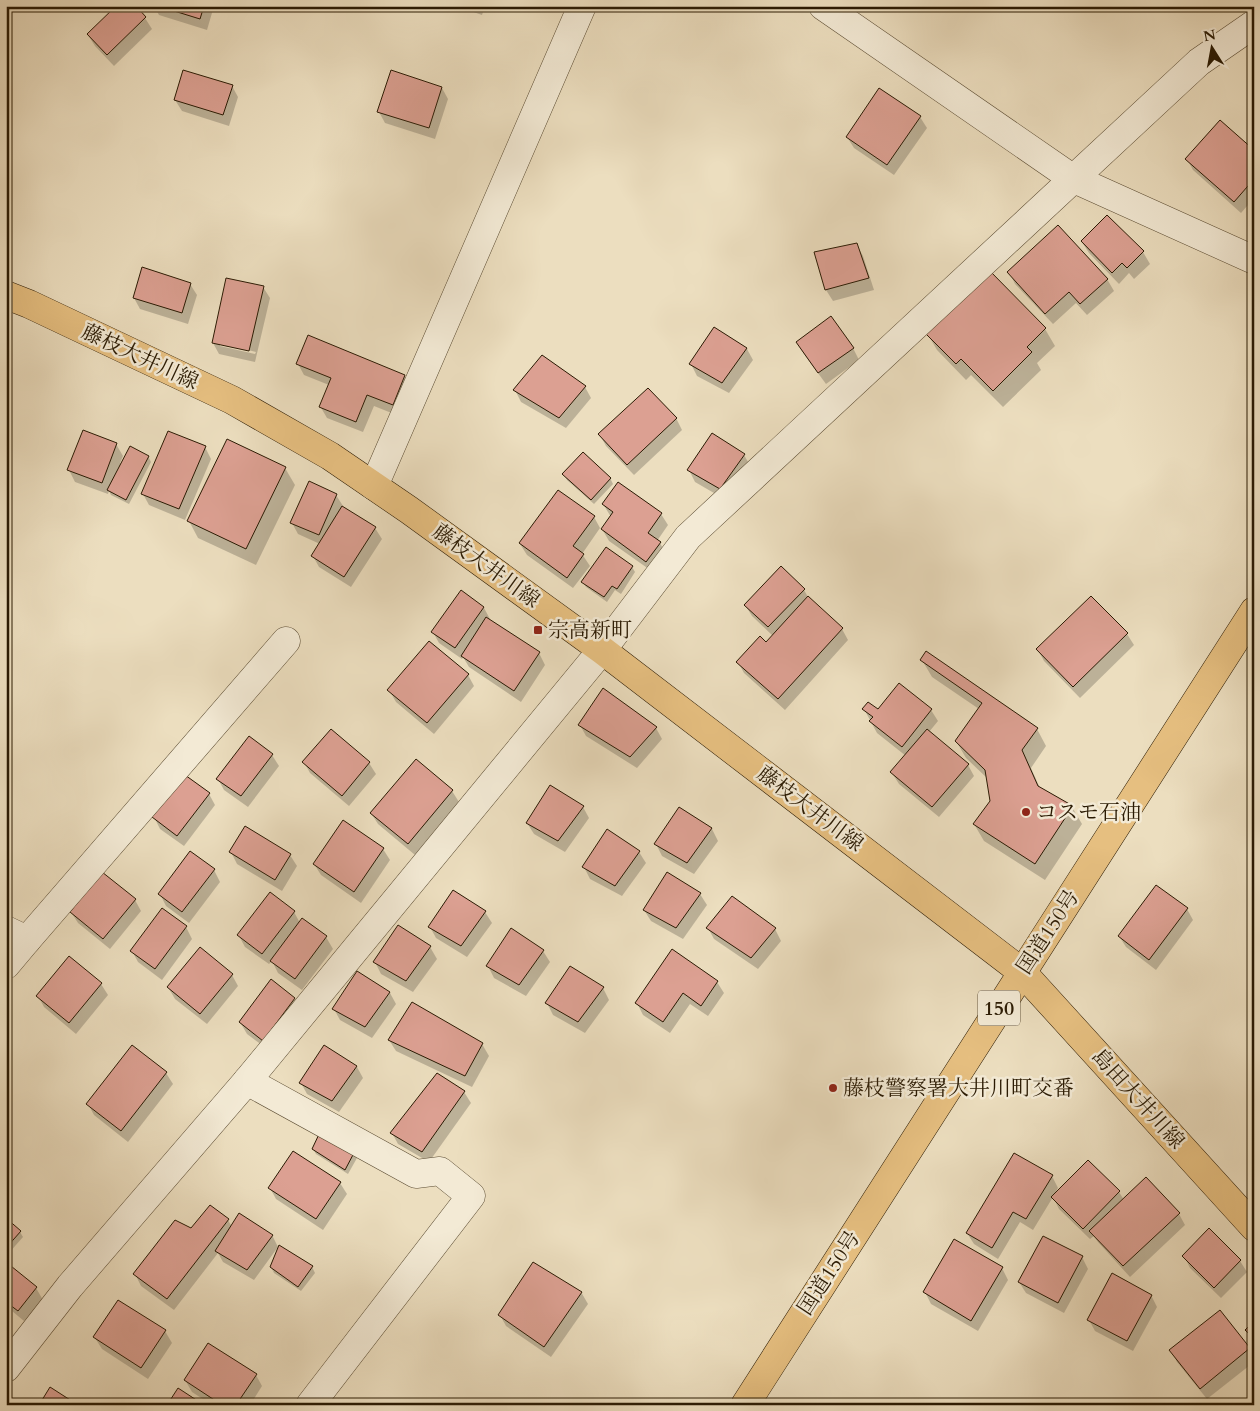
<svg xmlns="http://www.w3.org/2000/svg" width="1260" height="1411" font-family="Cardo,'Noto Serif JP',serif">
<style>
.shadow{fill:#0003;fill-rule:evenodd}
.building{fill:#dca092;stroke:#2a1a03}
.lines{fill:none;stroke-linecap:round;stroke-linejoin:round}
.minor-casing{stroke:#5a4b32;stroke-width:29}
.major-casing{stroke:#2a1a03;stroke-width:29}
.highway-casing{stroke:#2a1a03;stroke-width:29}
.minor{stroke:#f3ead5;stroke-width:28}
.major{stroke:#e6bf80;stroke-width:28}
.highway{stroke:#e6bf80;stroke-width:28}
.poi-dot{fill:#8f2418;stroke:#f3ead5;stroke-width:2}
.labels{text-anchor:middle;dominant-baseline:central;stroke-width:5;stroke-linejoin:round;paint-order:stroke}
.shield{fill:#f3ead5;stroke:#665842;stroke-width:1}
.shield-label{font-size:20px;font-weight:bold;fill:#2a1a03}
.street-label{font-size:21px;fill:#2a1a03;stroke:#f3ead5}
.poi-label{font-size:21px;fill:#2a1a03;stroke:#f3ead5;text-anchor:start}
</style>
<rect width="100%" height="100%" fill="#ecdebf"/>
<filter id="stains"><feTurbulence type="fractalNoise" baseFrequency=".004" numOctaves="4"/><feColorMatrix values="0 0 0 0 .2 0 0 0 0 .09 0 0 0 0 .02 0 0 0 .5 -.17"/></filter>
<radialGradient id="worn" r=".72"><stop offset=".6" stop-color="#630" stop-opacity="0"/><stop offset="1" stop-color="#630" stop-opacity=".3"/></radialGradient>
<!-- shadow -->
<g class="shadow">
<path d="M134 6 145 18 152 29 114 66 95 46 88 35Z"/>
<path d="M154 6H214L207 30 159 15Z"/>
<path d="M456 6H485L482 15Z"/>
<path d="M232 86 238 97 229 126 182 111 175 100Z"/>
<path d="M442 88 448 99 435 139 385 123 379 112Z"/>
<path d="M920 117 927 128 894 175 854 148 847 137Z"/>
<path d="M1254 152V198L1241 213 1193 170 1187 159Z"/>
<path d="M1107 217 1143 252 1150 264 1134 279 1129 273 1119 284 1089 253 1082 242Z"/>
<path d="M856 244 863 256 874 290 833 301 826 290 816 253Z"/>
<path d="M1009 272 1107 279 1114 291 1087 315 1076 303 1053 324 1015 284Z"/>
<path d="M190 284 197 295 188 324 140 309 134 298Z"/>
<path d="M263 287 270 298 255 362 219 354 213 343ZM220 343 256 352 255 354 220 346Z"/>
<path d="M714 329 747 349 753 360 729 393 697 376 691 364Z"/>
<path d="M1045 329 1055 346 1037 363 1041 370 1003 407 971 375 966 380 937 350 927 333Z"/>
<path d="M797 343 853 348 859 360 826 384 804 354Z"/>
<path d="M298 364 404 376 411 387 399 416 374 406 363 432 327 418 320 406 329 385 304 375Z"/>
<path d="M585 387 591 398 566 428 521 402 515 390Z"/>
<path d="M676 418 682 430 634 475 606 446 600 435Z"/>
<path d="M83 432 116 444 123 456 120 463 122 464 148 456 151 462 129 504 111 495 109 491 108 494 75 482 69 470Z"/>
<path d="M712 435 744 455 751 467 726 500 695 482 689 470Z"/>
<path d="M205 447 211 459 185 520 149 505 143 494Z"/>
<path d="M285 468 295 485 256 565 198 538 189 521Z"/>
<path d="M564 474 610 478 613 484 594 504 567 480Z"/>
<path d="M618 483 661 514 668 525 657 541 660 543 666 554 653 572 609 541 602 529 611 517 603 504Z"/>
<path d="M336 495 343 506 342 507 375 528 382 539 351 587 319 567 313 556 320 544 298 534 292 523Z"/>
<path d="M594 517 600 528 582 554 590 566 573 588 527 555 520 544Z"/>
<path d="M632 567 635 572 621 594 615 590 607 602 586 587 583 582Z"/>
<path d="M804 590 808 597 842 629 848 640 785 710 744 673 738 662 766 644 773 636 752 616 745 605Z"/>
<path d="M461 592 484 608 490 619 489 621 539 653 545 665 521 702 469 667 463 657 462 659 439 643 433 632Z"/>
<path d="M1091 597 1127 634 1134 645 1080 698 1044 661 1038 650Z"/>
<path d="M922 660 1037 729 1046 746 1031 768 1040 788 1072 807 1082 824 1045 880 984 841 974 824 992 801 988 779 966 758 956 741 979 709 932 677Z"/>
<path d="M468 675 474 686 434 734 396 702 389 690Z"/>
<path d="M899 685 931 710 938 721 929 732 968 765 974 776 939 817 899 784 892 773 906 756 877 733 864 709 878 711Z"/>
<path d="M580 725 656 728 662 739 637 768 586 736Z"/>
<path d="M331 730 369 763 376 774 349 806 310 773 304 762Z"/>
<path d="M249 737 272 755 279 766 248 807 224 790 218 779Z"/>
<path d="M452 791 459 802 415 855 378 824 371 813Z"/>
<path d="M209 794 215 805 184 846 160 829 154 817Z"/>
<path d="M583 807 589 818 565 852 534 834 527 823Z"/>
<path d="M679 809 712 829 718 841 694 874 662 856 656 844Z"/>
<path d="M383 849 390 860 361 903 321 875 314 864Z"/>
<path d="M231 852 290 855 297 866 282 891 237 864Z"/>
<path d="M639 852 646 863 622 896 590 879 584 867Z"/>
<path d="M214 870 220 882 189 923 166 906 160 894Z"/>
<path d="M668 874 700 894 707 905 683 939 651 921 644 910Z"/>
<path d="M732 897 775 929 781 941 758 969 714 939 708 928Z"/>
<path d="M135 900 141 911 110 949 78 923 71 912Z"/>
<path d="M1187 909 1193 920 1156 970 1126 947 1119 936Z"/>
<path d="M294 912 300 923 326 937 333 949 302 990 278 973 272 961 269 964 245 947 239 936Z"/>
<path d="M485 912 492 923 467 957 436 938 430 927Z"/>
<path d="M186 927 192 939 162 980 138 962 132 951Z"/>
<path d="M398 927 430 947 437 959 413 992 381 974 375 962Z"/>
<path d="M543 951 550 962 526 996 494 978 488 966Z"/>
<path d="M357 973 390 993 396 1004 372 1038 340 1020 334 1009Z"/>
<path d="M232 975 238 986 207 1024 175 999 168 987Z"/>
<path d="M717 982 724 993 708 1016 690 1004 670 1033 643 1015 637 1003Z"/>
<path d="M101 984 108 995 76 1034 44 1007 38 996Z"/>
<path d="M603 988 609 1000 585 1033 553 1015 547 1003Z"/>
<path d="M294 998 301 1010 270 1051 247 1034 240 1022Z"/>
<path d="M412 1004 482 1044 489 1056 472 1087 396 1051 389 1040Z"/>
<path d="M132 1046 166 1073 173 1084 128 1142 94 1115 88 1104Z"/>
<path d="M324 1047 357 1067 363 1078 339 1112 307 1094 301 1083Z"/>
<path d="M437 1075 464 1092 471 1103 429 1162 398 1144 392 1133Z"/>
<path d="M313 1149 354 1152 357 1158 348 1174 316 1154Z"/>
<path d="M1088 1161 1119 1192 1124 1200 1179 1214 1185 1225 1130 1277 1098 1242 1094 1236 1090 1239 1059 1209 1053 1197 1033 1230 1020 1222 998 1259 974 1244 967 1233 1052 1176 1058 1188 1054 1195Z"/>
<path d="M340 1183 347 1194 323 1230 276 1199 270 1188Z"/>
<path d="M210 1207 228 1220 232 1227 272 1235 278 1247 254 1280 223 1262 218 1253 174 1310 141 1286 135 1274 192 1230Z"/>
<path d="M6 1219 20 1232 23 1237 8 1254 6 1252Z"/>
<path d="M1209 1230 1240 1261 1247 1272 1221 1298 1190 1268 1184 1256Z"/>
<path d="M1082 1257 1088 1269 1064 1313 1026 1293 1019 1282Z"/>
<path d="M6 1263 36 1288 43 1300 24 1321 6 1306Z"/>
<path d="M271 1267H312L315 1273 301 1291 274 1273Z"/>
<path d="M1002 1268 1008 1280 978 1331 931 1304 925 1292Z"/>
<path d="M581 1292 588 1304 551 1357 506 1326 500 1315Z"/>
<path d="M1151 1295 1157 1307 1133 1351 1095 1331 1089 1320Z"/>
<path d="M118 1301 165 1331 172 1343 148 1379 102 1349 95 1338Z"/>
<path d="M1254 1323V1343L1246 1330Z"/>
<path d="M1249 1349 1254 1357V1362L1207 1399 1177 1362 1171 1351Z"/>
<path d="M256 1375 262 1386 250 1405H212L192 1392 185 1380Z"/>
</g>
<!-- building -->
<g class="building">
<path d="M116 6H136L146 17 107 55 87 34Z"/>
<path d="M158 6H204L200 19Z"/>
<path d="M183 70 233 85 223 115 174 100Z"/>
<path d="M391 70 442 87 429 128 377 112Z"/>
<path d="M879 88 921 116 887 165 846 137Z"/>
<path d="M1220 120 1254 150V179L1234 202 1185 159Z"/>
<path d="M1107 215 1144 251 1127 268 1122 263 1112 273 1081 241Z"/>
<path d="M1058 225 1108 279 1080 304 1069 292 1045 314 1007 272Z"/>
<path d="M857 243 869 278 825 290 814 252Z"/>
<path d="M142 267 191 283 182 313 133 298Z"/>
<path d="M989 270 1046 328 1027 347 1032 352 993 391 961 359 956 364 925 333Z"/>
<path d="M226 278 264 286 249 351 212 343Z"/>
<path d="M831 316 854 348 818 373 796 342Z"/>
<path d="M714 327 747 348 722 383 689 364Z"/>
<path d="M308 335 405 375 393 405 367 395 356 422 319 407 331 378 296 364Z"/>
<path d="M542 355 586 386 559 418 513 390Z"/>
<path d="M648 388 677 418 627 465 598 434Z"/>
<path d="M83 430 117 443 102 483 67 470Z"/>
<path d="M168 431 206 446 179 509 141 494Z"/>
<path d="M712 433 745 454 720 489 687 470Z"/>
<path d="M227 439 286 467 246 549 187 521Z"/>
<path d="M130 446 149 456 126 500 107 490Z"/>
<path d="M583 452 611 478 591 500 562 474Z"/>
<path d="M309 481 337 494 319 535 290 523Z"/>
<path d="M618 482 662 513 648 533 661 542 646 562 601 529 613 512 602 504Z"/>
<path d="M558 490 595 516 573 546 584 554 567 578 519 543Z"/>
<path d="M342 506 376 527 344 577 311 556Z"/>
<path d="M606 547 633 566 617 589 612 586 604 597 581 582Z"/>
<path d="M781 566 805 589 768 627 744 605Z"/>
<path d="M461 590 484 607 455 648 431 632Z"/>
<path d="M808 596 843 628 778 699 736 662 760 636 766 642Z"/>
<path d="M1091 596 1128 633 1073 687 1036 649Z"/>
<path d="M486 617 540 652 514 691 461 656Z"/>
<path d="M429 641 469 674 427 723 387 690Z"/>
<path d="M926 651 1038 728 1022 750 1038 786 1073 806 1035 864 973 824 990 801 985 770 955 741 982 703 920 660Z"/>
<path d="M899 683 932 709 902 747 869 721 873 717 862 709 868 702 878 709Z"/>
<path d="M603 688 657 727 630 757 578 725Z"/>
<path d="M331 729 370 762 342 796 302 762Z"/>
<path d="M927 729 969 764 932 807 890 772Z"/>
<path d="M249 736 273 754 241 796 216 779Z"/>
<path d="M416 759 453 790 408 844 370 813Z"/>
<path d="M185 775 210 793 177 836 152 817Z"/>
<path d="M550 785 584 806 558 841 526 823Z"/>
<path d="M679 807 712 828 687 863 654 844Z"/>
<path d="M343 820 384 848 354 892 313 864Z"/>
<path d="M245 826 291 854 275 880 229 852Z"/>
<path d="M607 829 640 851 615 886 582 867Z"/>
<path d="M190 851 215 869 182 912 158 894Z"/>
<path d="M102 872 136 899 103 939 70 912Z"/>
<path d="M667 872 701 893 676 928 643 910Z"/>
<path d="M1156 885 1188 908 1149 960 1118 936Z"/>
<path d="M453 890 486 911 461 946 428 927Z"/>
<path d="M270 892 295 911 262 954 237 935Z"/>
<path d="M732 896 776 928 751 958 706 928Z"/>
<path d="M162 908 187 926 155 969 130 951Z"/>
<path d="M302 918 327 936 295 979 270 961Z"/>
<path d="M398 925 431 946 406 981 373 962Z"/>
<path d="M511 928 544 950 519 985 486 966Z"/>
<path d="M200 947 233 974 200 1014 167 987Z"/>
<path d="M672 949 718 981 701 1006 683 993 663 1022 635 1003Z"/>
<path d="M69 956 102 983 69 1023 36 996Z"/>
<path d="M570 966 604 987 578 1022 545 1003Z"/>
<path d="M357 971 390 992 365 1027 332 1009Z"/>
<path d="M271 979 295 998 263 1041 239 1022Z"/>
<path d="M412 1002 483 1043 465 1076 388 1040Z"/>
<path d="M132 1045 167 1072 121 1131 86 1104Z"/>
<path d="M324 1045 357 1066 332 1101 299 1083Z"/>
<path d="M437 1073 465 1091 422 1152 390 1133Z"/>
<path d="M321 1130 355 1151 345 1170 312 1149Z"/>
<path d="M293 1151 341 1182 316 1219 268 1188Z"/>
<path d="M1014 1153 1053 1175 1026 1219 1013 1212 992 1248 966 1233Z"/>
<path d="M1088 1160 1120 1191 1083 1229 1051 1197Z"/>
<path d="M1146 1177 1180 1213 1123 1266 1089 1231Z"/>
<path d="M210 1205 229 1219 167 1299 133 1274 175 1220 191 1228Z"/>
<path d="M239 1213 273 1235 247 1270 215 1251Z"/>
<path d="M6 1218 21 1231 6 1248Z"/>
<path d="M1209 1228 1241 1260 1214 1288 1182 1256Z"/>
<path d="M1043 1236 1083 1256 1058 1303 1018 1282Z"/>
<path d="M954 1239 1003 1267 971 1321 923 1292Z"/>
<path d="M279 1245 313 1266 298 1287 270 1267Z"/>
<path d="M6 1262 37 1287 18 1311 6 1302Z"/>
<path d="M533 1262 582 1292 544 1347 498 1315Z"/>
<path d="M1112 1273 1152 1295 1127 1341 1087 1320Z"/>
<path d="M118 1300 166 1330 141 1368 93 1337Z"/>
<path d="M1220 1310 1250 1348 1200 1389 1169 1350Z"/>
<path d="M1254 1321V1339L1245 1330Z"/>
<path d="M208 1343 257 1374 236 1405H222L184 1380Z"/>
<path d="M50 1387 78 1405H39Z"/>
<path d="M178 1388 204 1405H167Z"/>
</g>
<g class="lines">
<!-- minor casing -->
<g class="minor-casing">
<g id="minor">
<path d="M823 6 1072 178 1254 260"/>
<path d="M374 486 582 6"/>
<path d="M6 930 27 940"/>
<path d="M6 965 27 940 286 641"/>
<path d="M247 1081 416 1174 440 1171 471 1196 310 1405"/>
<path d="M6 1368 70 1286 247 1081 602 650 688 537 1199 62 1254 24"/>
</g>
</g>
<!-- major casing -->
<g class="major-casing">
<path id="major" d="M6 295 29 304 232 400 330 456 409 510 602 650 1022 972 1254 1227"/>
</g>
<!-- highway casing -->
<g class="highway-casing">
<path id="highway" d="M745 1405 1254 611"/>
</g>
<!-- minor -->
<use href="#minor" class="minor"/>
<!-- major -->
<use href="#major" class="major"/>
<!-- highway -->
<use href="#highway" class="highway"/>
</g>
<!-- markers -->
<g class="poi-dot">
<rect x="533" y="625" width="10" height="10" rx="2.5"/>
<circle cx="1026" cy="812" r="5"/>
<circle cx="833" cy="1088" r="5"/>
</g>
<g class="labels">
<!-- shield labels -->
<rect class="shield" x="978" y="990.5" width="42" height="35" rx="4"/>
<g class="shield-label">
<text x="999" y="1008">150</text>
</g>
<!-- street labels -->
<g class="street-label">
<text transform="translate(140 357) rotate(25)">藤枝大井川線</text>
<text transform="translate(486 566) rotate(36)">藤枝大井川線</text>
<text transform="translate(810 809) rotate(37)">藤枝大井川線</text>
<text transform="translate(1048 932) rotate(-57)">国道150号</text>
<text transform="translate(1138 1099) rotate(48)">島田大井川線</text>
<text transform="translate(829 1273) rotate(-57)">国道150号</text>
</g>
<!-- poi labels -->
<g class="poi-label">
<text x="548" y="630">宗高新町</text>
<text x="1036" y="812">コスモ石油</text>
<text x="843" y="1088">藤枝警察署大井川町交番</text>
</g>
</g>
<!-- margin -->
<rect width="1260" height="1411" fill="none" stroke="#ecdebf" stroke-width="25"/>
<rect x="8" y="8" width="1245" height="1396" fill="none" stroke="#2a1a03" stroke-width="2.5"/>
<rect x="12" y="12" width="1235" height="1386" fill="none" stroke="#2a1a03"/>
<!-- north arrow -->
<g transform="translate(1212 48) rotate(349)" stroke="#f3ead5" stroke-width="4" paint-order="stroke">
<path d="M0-4L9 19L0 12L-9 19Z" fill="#2a1a03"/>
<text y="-8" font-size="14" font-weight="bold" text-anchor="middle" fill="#2a1a03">N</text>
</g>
<rect width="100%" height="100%" filter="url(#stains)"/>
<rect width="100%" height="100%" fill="url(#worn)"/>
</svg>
